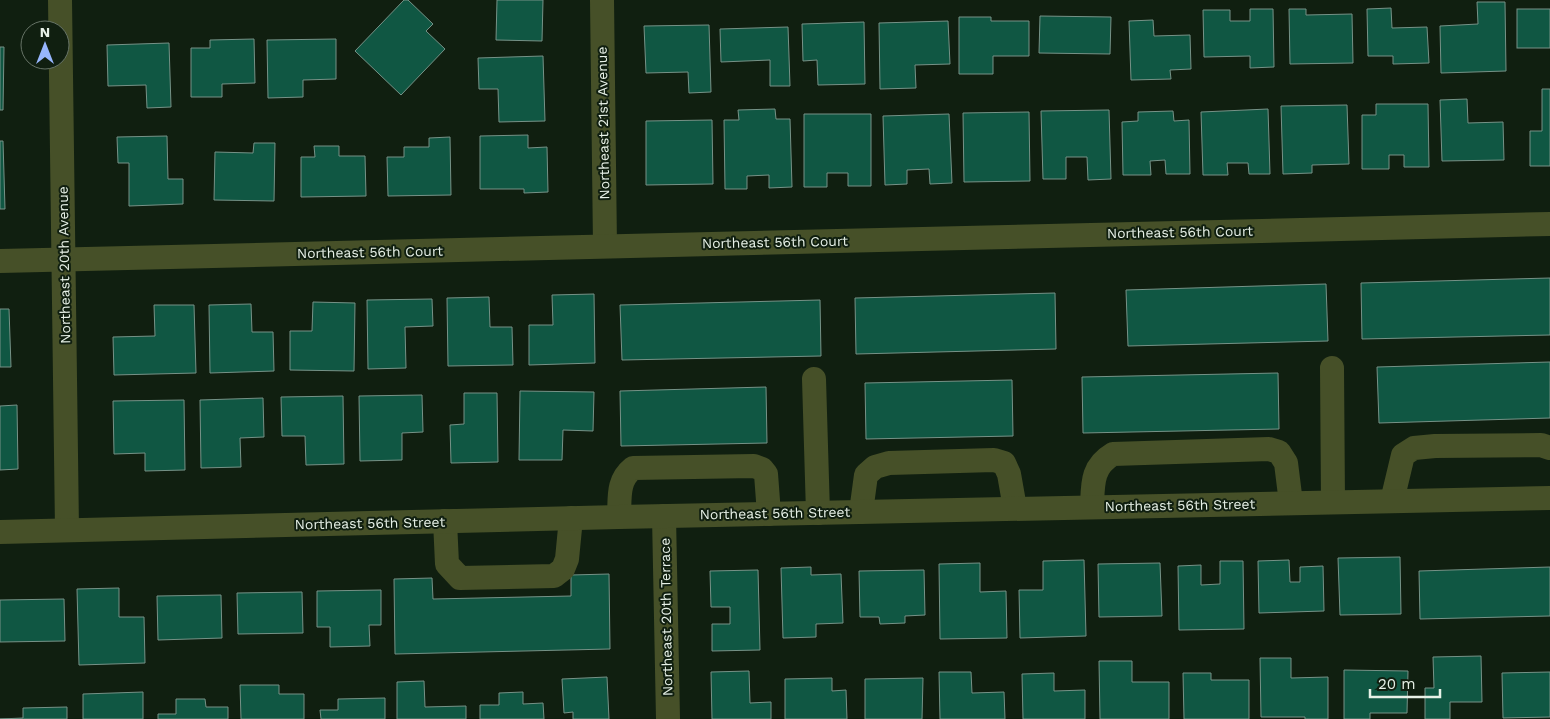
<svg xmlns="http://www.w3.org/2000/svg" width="1550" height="719" font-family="'Work Sans',sans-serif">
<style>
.building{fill:#105743;stroke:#769287}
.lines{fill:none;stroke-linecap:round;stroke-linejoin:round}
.minor{stroke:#465028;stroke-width:24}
.labels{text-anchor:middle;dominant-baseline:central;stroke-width:4;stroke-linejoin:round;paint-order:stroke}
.street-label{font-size:14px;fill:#e7f1e7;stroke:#101f10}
</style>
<rect width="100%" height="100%" fill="#101f10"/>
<!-- building -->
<g class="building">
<path d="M404 0H408L433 24 426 31 445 49 401 95 355 51Z"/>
<path d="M497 0H543L542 41 496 40Z"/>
<path d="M1477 2H1505L1506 71 1441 73 1440 26 1478 24Z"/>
<path d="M1391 8 1392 28 1427 27 1429 63 1393 64V56H1368L1367 9Z"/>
<path d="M1250 9H1273L1274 67 1250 68V56L1204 57 1203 10H1230V21H1250Z"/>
<path d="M1289 9H1306V15L1352 14 1353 63 1290 64Z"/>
<rect x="1517" y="9" width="33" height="39"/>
<path d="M1040 16 1111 17 1110 54 1039 53Z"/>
<path d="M959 17H991V21H1029V56H993V74H959Z"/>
<path d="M1153 20 1154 36 1190 35 1191 69 1170 70 1171 79 1131 80 1129 21Z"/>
<path d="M948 21 950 64 915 65 916 88 880 89 879 23Z"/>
<path d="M864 22 865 84 818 85 817 60 803 61 802 24Z"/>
<path d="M709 25 711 92 689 93 688 72 646 73 644 26Z"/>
<path d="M788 27 790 86H770V60L721 62 720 29Z"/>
<path d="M254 39 255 83 222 84V97H191V48H210V40Z"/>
<path d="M336 39V79L303 80V97L268 98 267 40Z"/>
<path d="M169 43 171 107 147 108 146 85 108 86 107 45Z"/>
<path d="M0 47H4L3 110H0Z"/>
<path d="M543 56 545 121 499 122 498 89H479L478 58Z"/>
<path d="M1542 89H1550V166H1530V131H1542Z"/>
<path d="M1467 99 1468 123 1503 122 1504 160 1442 161 1440 100Z"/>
<path d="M1376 104H1428L1429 167H1404V155H1389V169H1362V115H1376Z"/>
<path d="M1347 105 1349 164 1312 165V173L1283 174 1281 106Z"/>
<path d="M775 109 776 119H790L792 187 769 188V175L747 176V189H725L724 120H739L738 110Z"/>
<path d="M1268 109 1270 174H1249L1248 163H1227L1228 175H1203L1201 112Z"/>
<path d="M1109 110 1111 179 1088 180 1087 157H1066V179H1043L1041 111Z"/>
<path d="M1173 111 1174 121 1189 120 1190 174H1166L1165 160 1150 161 1151 175H1123L1122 122 1138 121V112Z"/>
<path d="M1029 112 1030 181 964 182 963 113Z"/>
<path d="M804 114H871V186H848V173H827V187H804Z"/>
<path d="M949 114 952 183 930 184 929 169 907 170V184L885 185 883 116Z"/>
<path d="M712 120 713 184 646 185V121Z"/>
<path d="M528 135V148L547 147 548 192 524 193V189H480V136Z"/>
<path d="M167 136 168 179H183V204L129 206V163H118L117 137Z"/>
<path d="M450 137 451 195 388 196 387 157H404V147H429V138Z"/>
<path d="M0 141H3L5 209H0Z"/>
<path d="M254 143H275L274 201 214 200 215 152 253 153Z"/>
<path d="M314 146H339V156H365L366 196 301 197V157H315Z"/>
<path d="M1550 278V335L1362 339 1361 283Z"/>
<path d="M1326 284 1328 341 1128 346 1126 290Z"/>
<path d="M1055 293 1056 349 856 354 855 298Z"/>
<path d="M594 294 595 363 529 365V325H553L552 295Z"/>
<path d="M489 297 490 327H512L513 365 448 366 447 298Z"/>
<path d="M432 299 433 326 405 327 406 368 368 369 367 300Z"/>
<path d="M820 300 821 356 622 360 620 305Z"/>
<path d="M313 302 355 303 354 371 290 370V331H312Z"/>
<path d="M251 304 252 332H273L274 371 210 373 209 305Z"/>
<path d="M154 305H194L196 373 114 375 113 337 155 336Z"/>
<path d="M0 309H9L11 367H0Z"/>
<path d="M1550 362V418L1379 423 1377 367Z"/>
<path d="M1278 373 1279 429 1083 433 1082 377Z"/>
<path d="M1012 380 1013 436 866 439 865 383Z"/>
<path d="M766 387 767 443 621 446 620 391Z"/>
<path d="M520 391 594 392 593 431 563 430 562 460H519Z"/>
<path d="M464 393H497L498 462 451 463 450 425 464 424Z"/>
<path d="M422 395 423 432 402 433V460L360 461 359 396Z"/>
<path d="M343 396 344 464 306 465 305 436H282L281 397Z"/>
<path d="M263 398 264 437 240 438 241 467 201 468 200 400Z"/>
<path d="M184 400 185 470 145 471V453L114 454 113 401Z"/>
<path d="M17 405 18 469 0 470V406Z"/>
<path d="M1400 557 1401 614 1340 615 1338 558Z"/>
<path d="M1084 560 1086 636 1020 638 1019 590H1043V561Z"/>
<path d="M1289 560 1290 582H1300V567L1323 566 1324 611 1259 613 1258 561Z"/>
<path d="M1220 561H1243L1244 629 1179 630 1178 566 1201 565V585L1220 584Z"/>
<path d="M980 563V592L1006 591 1007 638 940 639 939 564Z"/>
<path d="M1160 563 1162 616 1099 617 1098 564Z"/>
<path d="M811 567V575L841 574 843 623 816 624V637L783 638 781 568Z"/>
<path d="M1550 567V616L1420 619 1419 571Z"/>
<path d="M758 570 760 650 712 651V624H730V607H711L710 571Z"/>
<path d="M924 570 925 615 905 616V623L880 624 879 617H860L859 571Z"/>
<path d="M609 574 610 649 395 654 394 579 432 578 433 599 571 596V575Z"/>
<path d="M119 588V617H144L145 663 79 665 77 589Z"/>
<path d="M381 590V625H369L370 646 330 647V627H317V591Z"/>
<path d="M302 592 303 633 238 634 237 593Z"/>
<path d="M221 595 222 638 158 640 157 596Z"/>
<path d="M64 599 65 641 0 642V600Z"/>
<path d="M1481 656 1482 702H1450V719H1425V688H1434L1433 657Z"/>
<path d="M1260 658H1291V678L1328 677V719H1305V717H1261Z"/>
<path d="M1099 661H1132V682H1169V719H1100Z"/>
<path d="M1344 670 1408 671 1407 713H1370V719H1344Z"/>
<path d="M749 671 750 703 771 702V719H712L711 672Z"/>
<path d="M939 672H971L972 693 1004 692 1005 719H940Z"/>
<path d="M1550 672V717L1503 718 1502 673Z"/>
<path d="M1054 673V691L1085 690V719H1023L1022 674Z"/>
<path d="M1183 673H1211V680H1249V719H1184Z"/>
<path d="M607 677 609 719H573V712L564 713 562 679Z"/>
<path d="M832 678V691L846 690 847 719H785V679Z"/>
<path d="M923 678 922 719H865V679Z"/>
<path d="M424 681 425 707 466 706V719H397V682Z"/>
<path d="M240 685H279V694H304V719H241Z"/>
<path d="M143 692V719H83V694Z"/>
<path d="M523 692V704L543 703 544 719H480V705H499V693Z"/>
<path d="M385 698V719H321L320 710H338V699Z"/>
<path d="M176 699H205L206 707H228V719H158V714H176Z"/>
<path d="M67 707V719H0L23 718V708Z"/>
</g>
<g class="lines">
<!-- minor -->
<g class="minor">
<path d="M60 0 67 530"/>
<path d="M602 0 605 246"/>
<path d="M0 261 1550 224"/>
<path d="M1332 368 1333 502"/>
<path d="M814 379 818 513"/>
<path d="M1392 501 1403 455 1414 448 1435 446 1541 445 1550 448"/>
<path d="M1092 507C1093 485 1091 467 1113 454L1269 449 1279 452 1286 463 1291 503"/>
<path d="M861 512 866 475 875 467 889 463 994 460 1004 463 1009 474 1015 508"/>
<path d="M664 516 668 719"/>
<path d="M619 517C620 497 617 481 633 468L754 466 762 469 766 474 769 514"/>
<path d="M445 521 447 564 460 578 554 576 563 569 567 559 571 518"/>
<path d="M0 532 619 517 1550 498"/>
</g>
</g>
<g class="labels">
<!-- street labels -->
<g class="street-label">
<text transform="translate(603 123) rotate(-91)">Northeast 21st Avenue</text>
<text transform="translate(1180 232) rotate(-1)">Northeast 56th Court</text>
<text transform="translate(775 242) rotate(-1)">Northeast 56th Court</text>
<text transform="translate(370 252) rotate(-1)">Northeast 56th Court</text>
<text transform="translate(64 265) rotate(-91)">Northeast 20th Avenue</text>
<text transform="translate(1180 505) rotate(-1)">Northeast 56th Street</text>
<text transform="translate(775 513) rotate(-1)">Northeast 56th Street</text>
<text transform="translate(370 523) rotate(-1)">Northeast 56th Street</text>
<text transform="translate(666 617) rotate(-91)">Northeast 20th Terrace</text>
</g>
</g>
<!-- north arrow -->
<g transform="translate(45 45)"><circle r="24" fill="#101f10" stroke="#667366"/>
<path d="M0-4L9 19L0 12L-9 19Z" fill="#97b6fd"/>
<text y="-8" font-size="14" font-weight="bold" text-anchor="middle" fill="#e7f1e7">N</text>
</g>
<!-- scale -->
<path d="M1370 689v8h70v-8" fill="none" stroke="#e7f1e7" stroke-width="2.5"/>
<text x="1378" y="689" font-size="15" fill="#e7f1e7" stroke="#101f10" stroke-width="4" paint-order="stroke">20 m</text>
</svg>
